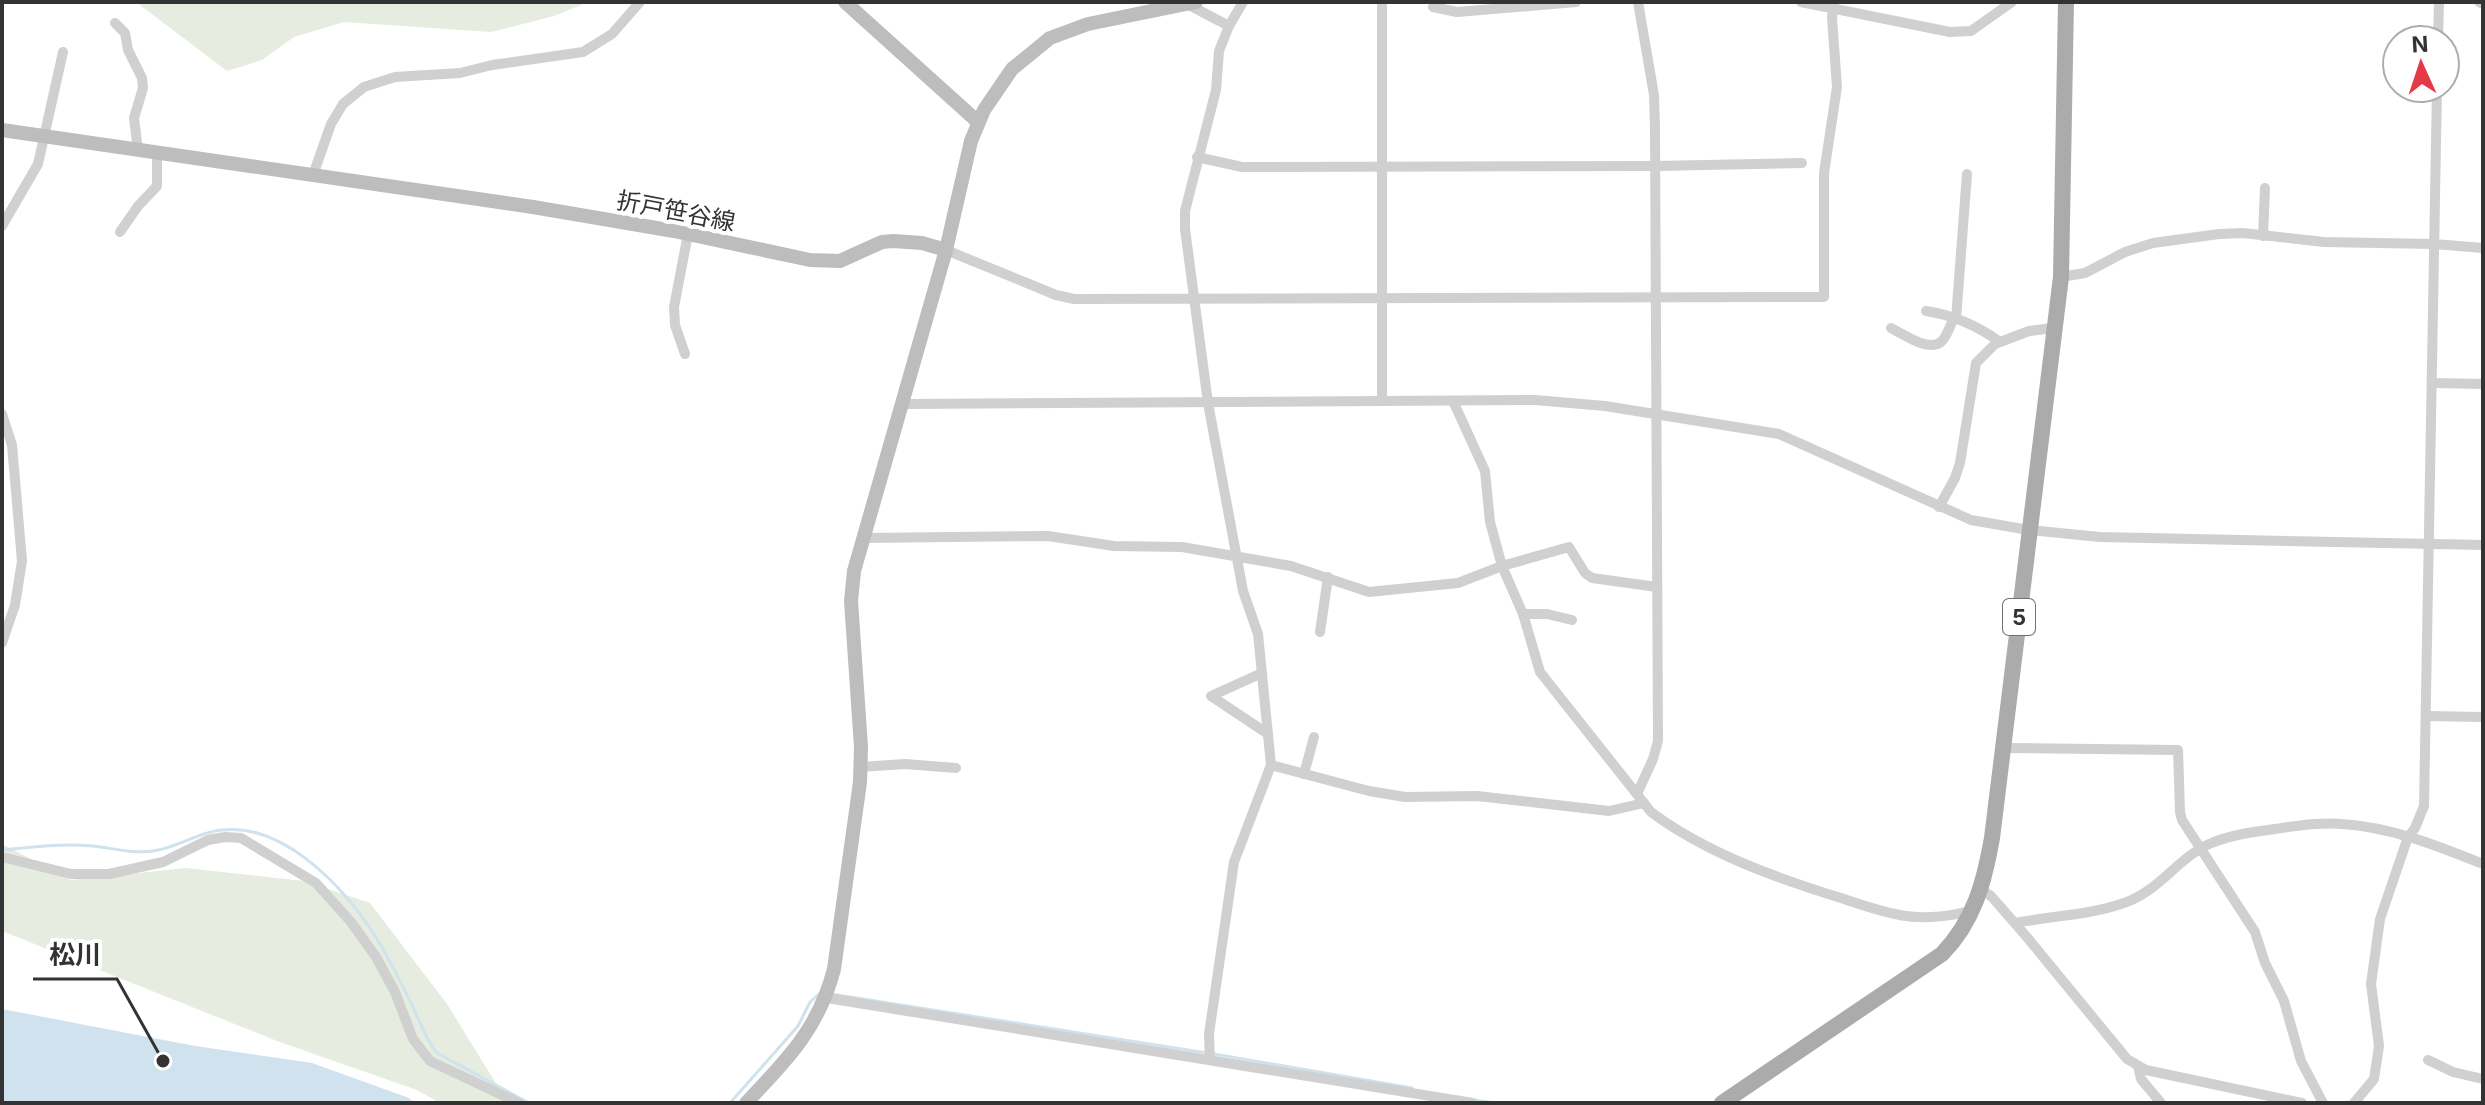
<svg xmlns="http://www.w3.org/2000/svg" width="2485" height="1105" font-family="Inter,'Noto Sans JP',sans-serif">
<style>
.green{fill:#e6ecdf}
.water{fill:#cfe2ee}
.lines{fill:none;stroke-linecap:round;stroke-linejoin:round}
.stream{stroke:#cfe2ee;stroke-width:3}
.street{stroke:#d0d0d0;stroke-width:10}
.secondary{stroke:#bdbdbd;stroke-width:14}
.primary{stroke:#ababab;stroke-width:16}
.labels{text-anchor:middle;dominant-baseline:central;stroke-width:8;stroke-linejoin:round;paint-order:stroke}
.shield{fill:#fff;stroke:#707070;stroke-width:2}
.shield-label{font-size:22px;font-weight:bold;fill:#333}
.street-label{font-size:24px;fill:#333;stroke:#fff}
.leader{fill:none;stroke:#333;stroke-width:3}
.callout-dot{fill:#333;stroke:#fff;stroke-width:3}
.callout-label{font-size:26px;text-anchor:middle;font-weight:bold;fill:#333;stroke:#fff;stroke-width:8;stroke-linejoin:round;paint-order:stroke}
</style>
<rect width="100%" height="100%" fill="#fff"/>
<!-- green -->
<g class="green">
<path d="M136 2H588L554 16 491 32 344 22 294 37 262 60 227 71Z"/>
<path d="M2 844 71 880 186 868 303 881 370 903 447 1004 508 1103H440L417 1090 277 1041 2 931Z"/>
</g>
<!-- water -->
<path class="water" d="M2 1009 195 1046 312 1063 409 1098 414 1103H2Z"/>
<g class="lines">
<!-- stream -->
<g class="stream">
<path d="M2 850C32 847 63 843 93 846 113 848 132 854 153 851 177 848 198 832 222 830 281 823 337 881 368 925 385 950 399 978 412 1005 420 1021 425 1038 437 1053L529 1103"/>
<path d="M831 994 1207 1053"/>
<path d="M1214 1054 1412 1088"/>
<path d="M1474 1100 1496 1103"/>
<path d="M730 1103 798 1026 810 1002 820 993"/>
</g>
<!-- street -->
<g class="street">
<path d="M1801 2 1950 32 1971 31 2012 2"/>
<path d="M2479 2 2483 4"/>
<path d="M1189 5 1229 26"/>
<path d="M1433 7 1457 12 1576 2"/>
<path d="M115 23 125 33 128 50 142 78 143 88 134 118 138 150"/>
<path d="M2438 40 2439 2"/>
<path d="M1197 157 1242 167 1656 166 1802 163"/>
<path d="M313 175 331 124 343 104 364 87 395 77 460 73 492 65 583 52 612 34 640 2"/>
<path d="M2 226 38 164 63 52"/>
<path d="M120 232 138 206 157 186V152"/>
<path d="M2263 236 2265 188"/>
<path d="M946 250 1056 295 1074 299 1824 297V173L1837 87 1832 18 1834 2"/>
<path d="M2061 277 2085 273 2125 252 2153 243 2219 234 2243 233 2324 242 2434 244 2483 248"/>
<path d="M1926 311C1953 315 1978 326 2000 342"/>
<path d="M1956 319 1967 174"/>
<path d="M1891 328C1903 334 1928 352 1941 342 1947 337 1950 325 1954 318"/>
<path d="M685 354 675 325 674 307 688 234"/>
<path d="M2432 383 2483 384"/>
<path d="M1382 401V2"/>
<path d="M1453 401 1485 471 1490 522 1502 566 1523 614 1540 672 1651 812C1706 853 1776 878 1841 898 1862 905 1884 913 1906 916 1926 919 1954 916 1973 910"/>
<path d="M904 404 1535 400 1605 406 1779 434 1971 520 2029 530 2100 537 2483 545"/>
<path d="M2 414 12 445 22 561 15 605 2 643"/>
<path d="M1939 507 1955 478 1960 463 1976 363 1995 344 2029 331 2053 328"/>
<path d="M863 538 1048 536 1114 546 1182 547 1291 566 1369 592 1458 583 1502 566 1569 547 1585 573 1592 578 1657 587"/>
<path d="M1523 614H1547L1572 620"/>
<path d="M1320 632 1328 577"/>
<path d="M1262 673 1211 696 1268 734"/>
<path d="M2426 716 2483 717"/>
<path d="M2003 748 2178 750 2180 812 2182 820 2255 932 2265 963 2284 1001 2301 1061 2323 1103"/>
<path d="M1271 765 1369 791 1405 797 1477 796 1609 811 1644 803"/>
<path d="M860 767 905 764 956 768"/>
<path d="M1304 774 1314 737"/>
<path d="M1637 794 1653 759 1658 741 1655 129 1654 95 1638 2"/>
<path d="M2 857 71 874H109L163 862 208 840 225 837 241 838 316 883 351 922 376 957 395 992 413 1039 430 1061 519 1103"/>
<path d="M1982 890 1991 896 2026 936 2127 1059 2146 1070 2302 1103"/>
<path d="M2015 923C2051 916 2090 915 2124 903 2158 892 2177 859 2209 844 2230 835 2252 832 2275 829 2296 826 2320 822 2342 824 2391 827 2438 846 2483 864"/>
<path d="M827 998 1473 1103"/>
<path d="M1210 1060 1209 1034 1234 862 1271 765 1258 634 1243 591 1208 403 1185 229V211L1216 90 1219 51 1229 26 1243 2"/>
<path d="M2428 1060 2453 1072 2483 1079"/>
<path d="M2138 1066 2141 1079 2161 1103"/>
<path d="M2354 1103 2374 1079 2379 1046 2371 984 2380 919 2408 837 2415 828 2424 806 2437 88"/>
</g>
<!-- secondary -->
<g class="secondary">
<path d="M845 2 978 122"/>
<path d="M2 130 533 207 674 231 810 260 840 261 882 242 893 241 922 243 946 250"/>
<path d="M746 1103C787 1060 819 1028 834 969L860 782 861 747 851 601 854 571 946 250 971 141 984 110 1012 69 1050 38 1088 24 1196 2"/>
</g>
<!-- primary -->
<path class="primary" d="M1722 1103 1942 954C1974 921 1984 883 1992 838L2061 277 2066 2"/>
</g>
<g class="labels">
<!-- shield labels -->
<rect class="shield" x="2003" y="599" width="32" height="36" rx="6"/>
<g class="shield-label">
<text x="2019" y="617">5</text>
</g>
<!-- street labels -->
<g class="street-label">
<text transform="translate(676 211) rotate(11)">折戸笹谷線</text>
</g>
</g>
<!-- callouts -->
<path class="leader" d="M163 1061L117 979H33"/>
<circle class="callout-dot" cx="163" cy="1061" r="8"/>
<g class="callout-label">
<text x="75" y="964">松川</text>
</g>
<!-- border -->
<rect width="2485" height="1105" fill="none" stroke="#333333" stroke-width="8"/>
<!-- north arrow -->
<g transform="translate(2421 64) rotate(357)"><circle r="38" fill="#ffffff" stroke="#adadad" stroke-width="2"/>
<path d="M0-6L14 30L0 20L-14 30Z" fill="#e63946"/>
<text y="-12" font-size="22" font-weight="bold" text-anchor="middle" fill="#333333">N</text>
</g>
</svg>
